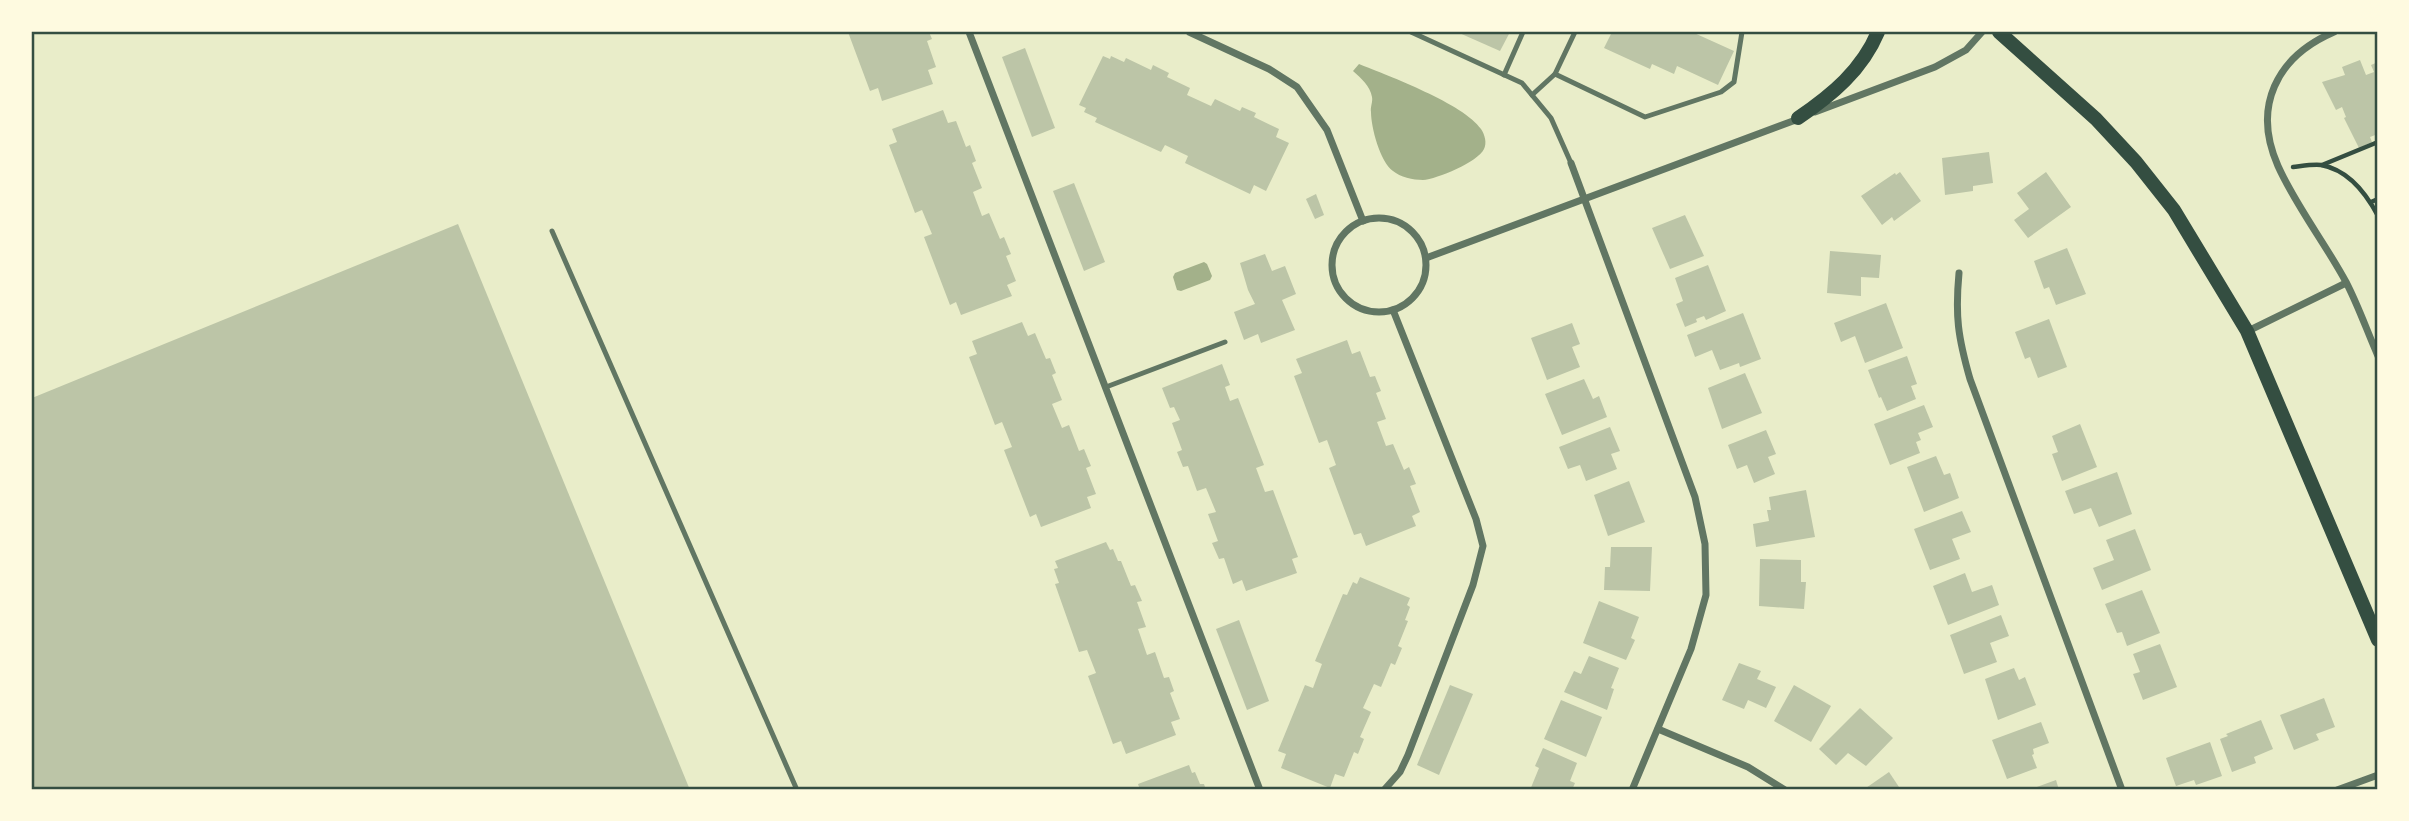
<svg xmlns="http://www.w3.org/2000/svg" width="2409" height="821" font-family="'Asap Condensed',sans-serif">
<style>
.water{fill:#a3b18a}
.building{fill:#bcc5a7}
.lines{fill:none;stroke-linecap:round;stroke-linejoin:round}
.path{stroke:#344e41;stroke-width:4.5}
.service{stroke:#617663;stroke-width:5}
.minor{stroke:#617663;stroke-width:7}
.secondary{stroke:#344e41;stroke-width:14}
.neatline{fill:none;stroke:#344e41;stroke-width:2.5}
</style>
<rect width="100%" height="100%" fill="#e9edc9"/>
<!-- water -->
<g class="water">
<path d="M1359 64C1389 76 1464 104 1481 129 1485 135 1487 143 1484 149 1478 162 1437 179 1423 180 1413 180 1400 177 1393 171 1380 162 1371 127 1371 112 1370 107 1373 102 1372 97 1370 86 1361 78 1353 71Z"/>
<path d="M1204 262 1207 264 1212 276 1210 280 1181 291 1177 290 1173 277 1175 273Z"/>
</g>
<!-- building -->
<g class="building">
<path d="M848 32H929L932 39 927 41 936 67 928 70 933 84 882 101 878 88 870 91Z"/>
<path d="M1457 32H1510L1500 51Z"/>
<path d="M1612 32H1692L1734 51 1718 85 1677 66 1674 74 1652 64 1650 69 1604 48Z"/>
<path d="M1025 48 1055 128 1032 137 1002 57Z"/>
<path d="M1103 56 1110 59 1111 56 1124 62 1126 58 1151 70 1153 65 1169 73 1167 77 1190 88 1187 95 1211 106 1215 99 1240 111 1242 107 1256 113 1254 117 1279 129 1276 137 1289 143 1266 191 1254 185 1250 194 1185 163 1188 156 1165 145 1161 152 1095 122 1097 118 1084 112 1086 108 1079 105Z"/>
<path d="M2360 60 2366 75 2374 72 2371 65 2378 62V134L2370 137 2372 142 2359 148 2344 118 2346 117 2342 107 2336 110 2322 82 2345 75 2342 67Z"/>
<path d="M943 110 948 123 956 121 966 147 970 145 976 161 972 163 982 188 973 192 982 216 989 213 1000 239 1004 237 1011 254 1006 256 1016 281 1007 285 1012 296 961 315 956 302 950 305 924 237 932 234 922 210 915 213 889 145 897 142 892 129Z"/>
<path d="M1989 152 1993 183 1973 186V191L1945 195 1942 158Z"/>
<path d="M1900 172 1921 201 1894 221 1892 217 1882 225 1861 196 1895 173 1896 175Z"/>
<path d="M2046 172 2071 207 2028 238 2014 220 2029 209 2017 193Z"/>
<path d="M1074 183 1105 262 1084 271 1053 191Z"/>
<path d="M1316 194 1324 215 1315 219 1306 199Z"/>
<path d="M1685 215 1704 256 1670 269 1652 228Z"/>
<path d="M458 224 690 790H32V398Z"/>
<path d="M2067 248 2086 294 2056 305 2049 287 2044 289 2034 261Z"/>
<path d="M1830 251 1881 255 1879 278 1861 277V296L1827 293Z"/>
<path d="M1265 254 1272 271 1285 266 1296 294 1282 300 1295 330 1261 343 1258 334 1244 340 1234 312 1255 304 1248 290 1240 263Z"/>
<path d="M1708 265 1726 311 1706 320 1704 316 1696 319 1697 322 1685 327 1676 304 1683 301 1675 278Z"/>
<path d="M1886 303 1903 348 1865 363 1855 336 1841 342 1834 323Z"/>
<path d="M1743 313 1761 359 1740 367 1739 363 1720 370 1712 350 1695 357 1687 335Z"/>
<path d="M2049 319 2067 367 2038 378 2030 357 2025 359 2015 332Z"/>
<path d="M1022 322 1028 336 1035 333 1046 359 1050 358 1056 373 1052 375 1062 400 1052 404 1062 428 1069 425 1079 451 1084 449 1091 466 1086 468 1096 494 1087 497 1091 508 1041 527 1036 514 1030 517 1004 450 1012 447 1002 422 995 425 969 357 977 354 972 341Z"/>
<path d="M1572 323 1580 344 1572 347 1580 367 1547 380 1531 338Z"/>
<path d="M1347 340 1352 354 1360 351 1370 377 1375 376 1381 391 1376 393 1386 419 1377 422 1386 446 1393 444 1404 470 1409 467 1416 484 1410 486 1420 512 1412 516 1416 526 1366 546 1361 533 1354 535 1329 468 1336 465 1327 440 1319 443 1294 376 1302 373 1296 359Z"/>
<path d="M1907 356 1917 384 1911 386 1916 399 1887 411 1881 397 1879 398 1868 370Z"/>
<path d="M1222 364 1230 385 1225 387 1230 401 1238 398 1264 465 1256 468 1265 492 1273 490 1298 557 1292 559 1297 573 1246 591 1242 580 1233 584 1224 558 1219 559 1212 543 1218 541 1208 514 1216 512 1206 488 1197 491 1188 466 1183 467 1177 452 1182 450 1172 423 1180 420 1174 407 1170 408 1162 388Z"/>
<path d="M1745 373 1762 413 1722 429 1708 388Z"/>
<path d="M1584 379 1593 399 1599 396 1607 417 1562 435 1545 394Z"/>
<path d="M1924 405 1933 427 1918 433 1921 440 1916 442 1920 453 1890 465 1874 424Z"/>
<path d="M2080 424 2097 467 2062 481 2052 454 2058 452 2052 436Z"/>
<path d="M1610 427 1620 451 1611 454 1617 469 1586 481 1580 465 1568 469 1559 447Z"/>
<path d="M1766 430 1776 454 1768 457 1775 474 1754 483 1747 465 1737 469 1728 445Z"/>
<path d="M1936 456 1944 475 1950 473 1959 498 1924 512 1907 467Z"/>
<path d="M2117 472 2132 514 2099 527 2091 508 2074 514 2065 491Z"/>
<path d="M1629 481 1645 522 1608 536 1594 495Z"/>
<path d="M1806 490 1815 537 1756 547 1753 524 1769 521 1767 510H1771L1769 497Z"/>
<path d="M1962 511 1971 532 1952 539 1960 559 1930 570 1914 529Z"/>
<path d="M2135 529 2151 570 2102 590 2093 568 2114 560 2106 540Z"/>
<path d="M1106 542 1110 550 1113 549 1118 561H1121L1131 586 1135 585 1142 601 1137 602 1146 627 1138 629 1147 655 1155 652 1164 678 1169 677 1174 691 1170 693 1180 719 1171 722 1176 735 1126 754 1121 741 1113 744 1088 676 1096 673 1087 650 1079 652 1055 584 1059 583 1054 569 1058 568 1055 561Z"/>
<path d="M1611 547H1652L1650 591 1604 590 1605 567H1610Z"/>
<path d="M1760 559 1801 560V582H1806L1804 609 1759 606Z"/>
<path d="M1965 573 1972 592 1992 585 1999 605 1948 625 1933 586Z"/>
<path d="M1360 577 1410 598 1407 605 1410 607 1405 620 1408 621 1398 646 1402 648 1395 665 1391 663 1381 687 1374 684 1363 708 1371 712 1360 737 1364 739 1358 754 1354 752 1344 777 1335 774 1330 788 1281 768 1286 754 1278 751 1305 685 1313 688 1322 664 1315 661 1343 594 1347 595 1353 582 1357 584Z"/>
<path d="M2142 590 2160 633 2127 646 2122 632 2117 633 2105 604Z"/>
<path d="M1599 601 1639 617 1631 638 1635 640 1626 660 1583 643Z"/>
<path d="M2001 615 2009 636 1990 643 1997 662 1964 674 1950 635Z"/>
<path d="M1239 620 1269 701 1247 710 1216 629Z"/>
<path d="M2160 644 2177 687 2143 700 2133 674 2140 672 2133 654Z"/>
<path d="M1589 656 1619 668 1611 688 1614 689 1607 710 1564 692 1574 671 1581 674Z"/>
<path d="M1739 663 1761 671 1757 679 1776 687 1766 708 1748 700 1744 709 1722 700Z"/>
<path d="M2014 668 2019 680 2025 677 2036 705 1998 720 1985 679Z"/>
<path d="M1450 685 1473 694 1439 775 1417 765Z"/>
<path d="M1794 685 1831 706 1811 742 1774 721Z"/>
<path d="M2324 698 2335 727 2316 734 2319 740 2294 750 2280 715Z"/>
<path d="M1561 700 1602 717 1586 757 1544 739Z"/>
<path d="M1860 708 1893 738 1866 766 1848 753 1836 765 1819 749Z"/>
<path d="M2261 720 2273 749 2254 757 2256 763 2232 772 2220 739 2228 736 2226 734Z"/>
<path d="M2041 722 2049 743 2033 749 2034 754 2032 755 2037 768 2007 779 1992 740Z"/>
<path d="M2210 742 2222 776 2196 785 2194 780 2176 786 2166 758Z"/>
<path d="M1543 748 1577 763 1570 781 1575 783 1572 790H1530L1539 768 1535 766Z"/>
<path d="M1189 765 1192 773 1195 772 1200 784H1204L1206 790H1140L1138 784Z"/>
<path d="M1889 772 1901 790H1863Z"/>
<path d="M2056 780 2059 790H2031V789Z"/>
</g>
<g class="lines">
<!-- path -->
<g class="path">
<path d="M2322 165 2378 142"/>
<path d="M2293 167C2302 166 2313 164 2321 165 2349 170 2366 193 2378 216"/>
<path d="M2371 202 2378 199"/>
</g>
<!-- service -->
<g class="service">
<path d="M1411 32 1522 83 1551 118 1571 163"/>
<path d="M1555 74 1575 32"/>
<path d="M1504 75 1523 32"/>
<path d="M1532 95 1555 74 1645 117 1721 92 1734 82 1742 32"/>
<path d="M552 231 797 790"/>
<path d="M1106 387 1225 342"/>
</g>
<!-- minor -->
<g class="minor">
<path d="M969 32 1260 790"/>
<path d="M1189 32 1269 69 1297 87 1327 130 1363 221"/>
<path d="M2334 32C2276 57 2252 107 2278 166 2296 206 2325 243 2346 282 2358 305 2367 331 2378 356"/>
<path d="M1815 112 1935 67 1966 50 1982 32"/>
<path d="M1571 163 1695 497 1705 544 1706 595 1691 649 1632 790"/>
<circle cx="1379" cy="265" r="47"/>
<path d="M1426 258 1801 118"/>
<path d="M1959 273C1955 316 1958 337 1970 379L2122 790"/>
<path d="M2248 331 2346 283"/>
<path d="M1658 729 1748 767 1785 790"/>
<path d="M1384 790 1400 772 1408 755 1473 585 1483 546 1476 519 1393 310"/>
<path d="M2337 790 2378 775"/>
</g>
<!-- secondary -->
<g class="secondary">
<path d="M1999 32 2096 119 2136 162 2174 210 2247 331 2378 640"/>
<path d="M1798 118C1832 95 1862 70 1878 32"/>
</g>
</g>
<!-- border -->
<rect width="2409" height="821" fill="none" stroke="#fefae0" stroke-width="66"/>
<rect x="33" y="33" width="2343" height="755" class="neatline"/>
</svg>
